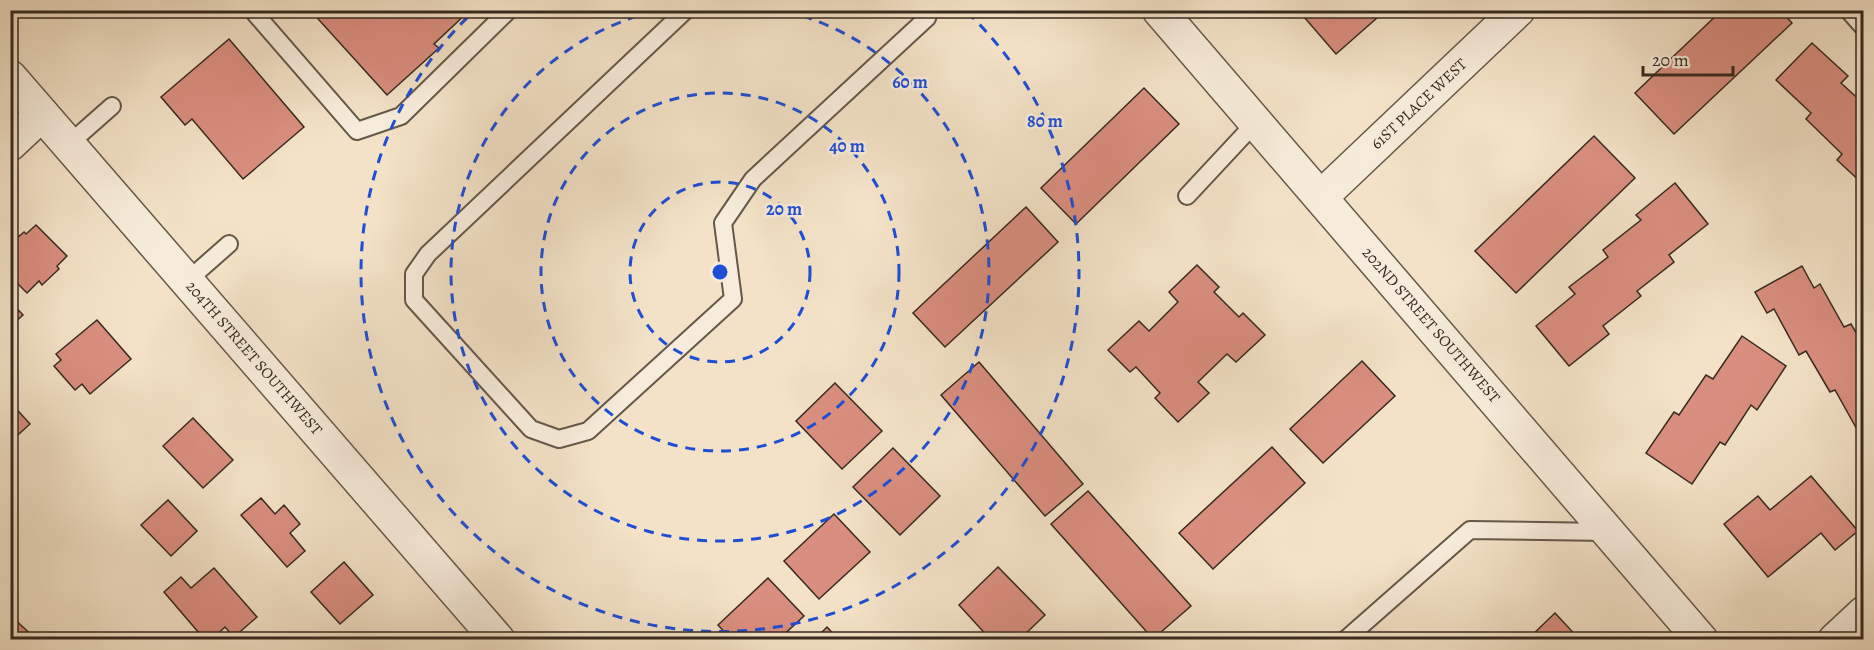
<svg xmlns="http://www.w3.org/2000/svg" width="1874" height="650" font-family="Alegreya,serif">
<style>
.building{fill:#da8e7f;stroke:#362a20;stroke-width:1.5}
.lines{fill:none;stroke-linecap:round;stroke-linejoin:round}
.service-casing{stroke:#65584a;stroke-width:20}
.minor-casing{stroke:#65584a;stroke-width:36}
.service{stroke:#f7ecdb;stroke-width:16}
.minor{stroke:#f7ecdb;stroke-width:33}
.ring{fill:none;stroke:#1d4ed8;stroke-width:3;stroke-dasharray:10 8}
.labels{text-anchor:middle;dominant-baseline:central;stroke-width:5;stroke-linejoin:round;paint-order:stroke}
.street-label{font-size:16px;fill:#362a20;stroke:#f7ecdb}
.centre{fill:#1d4ed8;stroke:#f7ecdb;stroke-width:3}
.ring-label{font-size:18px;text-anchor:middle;font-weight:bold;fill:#1d4ed8;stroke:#f7ecdb;stroke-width:5;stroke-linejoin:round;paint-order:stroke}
</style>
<rect width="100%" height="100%" fill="#f3e2c7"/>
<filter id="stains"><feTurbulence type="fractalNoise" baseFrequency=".00333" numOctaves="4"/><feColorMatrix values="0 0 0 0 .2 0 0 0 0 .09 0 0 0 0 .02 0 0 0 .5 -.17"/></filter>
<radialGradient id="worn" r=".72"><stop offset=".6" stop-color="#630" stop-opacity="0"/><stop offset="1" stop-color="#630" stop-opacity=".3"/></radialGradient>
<!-- building -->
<g class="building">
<path d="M310 10H470L434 44 439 48 387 95Z"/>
<path d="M1298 10H1386L1336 54Z"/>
<path d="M1722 10H1780L1792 23 1674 134 1635 93Z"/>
<path d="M229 39 304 127 243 179 192 119 185 125 161 97Z"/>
<path d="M1812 43 1848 76 1841 83 1864 104V185L1837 160 1842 154 1806 119 1811 113 1776 80Z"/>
<path d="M1144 88 1179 124 1076 224 1041 188Z"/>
<path d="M1594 136 1635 178 1516 293 1475 251Z"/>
<path d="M1675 183 1708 224 1669 255 1674 262 1637 291 1641 296 1603 326 1609 334 1569 366 1536 326 1575 294 1569 287 1608 257 1603 250 1641 220 1636 215Z"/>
<path d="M1026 207 1058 242 945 347 913 313Z"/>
<path d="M36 225 67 256 57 266 59 269 42 285 39 281 27 293 10 276V239L14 235 17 238 24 232 26 234Z"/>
<path d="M1197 265 1219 287 1214 292 1239 317 1243 313 1265 335 1236 362 1227 354 1198 382 1209 393 1178 422 1155 398 1160 393 1136 367 1130 372 1108 350 1139 321 1149 331 1178 302 1169 292Z"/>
<path d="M1802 266 1814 288 1820 284 1844 327 1851 324 1864 346V430L1859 433 1835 390 1830 392 1806 351 1799 355 1774 309 1767 313 1755 292Z"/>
<path d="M10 301 23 315 10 327Z"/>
<path d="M97 320 131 359 90 394 82 384 75 390 54 366 61 360 56 354Z"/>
<path d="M1742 336 1786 366 1757 410 1751 405 1725 445 1720 442 1692 484 1646 453 1674 412 1679 415 1706 375 1713 379Z"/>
<path d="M1362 361 1395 396 1323 463 1290 429Z"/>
<path d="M979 362 1083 484 1045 516 941 395Z"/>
<path d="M835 383 882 431 842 469 796 421Z"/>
<path d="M10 402 30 424 10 442Z"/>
<path d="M193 418 233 460 203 488 163 446Z"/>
<path d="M1272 447 1305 483 1213 569 1179 533Z"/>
<path d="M893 448 940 496 900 535 853 487Z"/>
<path d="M1811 476 1858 531 1835 550 1821 533 1768 577 1724 524 1758 496 1770 510Z"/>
<path d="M1088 491 1191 606 1153 639 1051 524Z"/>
<path d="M261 498 275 514 284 505 300 524 290 533 305 551 287 567 241 515Z"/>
<path d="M168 500 197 531 171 556 141 525Z"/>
<path d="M834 514 870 552 819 599 784 561Z"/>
<path d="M344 562 373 595 340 624 311 592Z"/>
<path d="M998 567 1045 615 1019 640H991L959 605Z"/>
<path d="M214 568 257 617 234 637 225 627 211 640H205L164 592 181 577 191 588Z"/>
<path d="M768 578 804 616 778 640H732L718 625Z"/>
<path d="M1555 613 1580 640H1527Z"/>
<path d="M10 615 37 640H10Z"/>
<path d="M827 627 839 640H814Z"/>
</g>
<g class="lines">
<!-- service casing -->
<g class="service-casing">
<g id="service">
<path d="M252 10 357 131 401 116 509 10"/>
<path d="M686 10 428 254 414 274V300L531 429 559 439 588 431 733 299 723 223 753 179 927 18 930 10"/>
<path d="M1848 10 1864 28"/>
<path d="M69 144 112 106"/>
<path d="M1187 196 1256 122"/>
<path d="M187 281 229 244"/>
<path d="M1345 640 1470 530 1608 532"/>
</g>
</g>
<!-- minor casing -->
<g class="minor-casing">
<g id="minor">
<path d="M1159 10 1701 640"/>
<path d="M10 77 498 640"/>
<path d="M10 144 42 114"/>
<path d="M1321 197 1518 10"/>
<path d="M1835 640 1864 613"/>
</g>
</g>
<!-- service -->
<use href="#service" class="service"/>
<!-- minor -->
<use href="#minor" class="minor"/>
</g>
<!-- distance rings -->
<g class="ring">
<circle cx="720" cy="272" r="90"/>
<circle cx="720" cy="272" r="179"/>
<path d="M785 11A269 269 0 1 1 655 11"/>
<path d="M967 12A359 359 0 1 1 473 12"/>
</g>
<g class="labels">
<!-- street labels -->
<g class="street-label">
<text transform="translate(1419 104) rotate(-43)">61ST PLACE WEST</text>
<text transform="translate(1431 325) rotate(49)">202ND STREET SOUTHWEST</text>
<text transform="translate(254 358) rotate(49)">204TH STREET SOUTHWEST</text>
</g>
</g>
<circle cx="720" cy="272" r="9" class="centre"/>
<g class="ring-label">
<text x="910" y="88">60 m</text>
<text x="1045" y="127">80 m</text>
<text x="847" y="152">40 m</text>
<text x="784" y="215">20 m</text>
</g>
<!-- margin -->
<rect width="1874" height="650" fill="none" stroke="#f3e2c7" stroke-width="36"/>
<rect x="12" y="12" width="1850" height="626" fill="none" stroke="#362a20" stroke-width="3"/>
<rect x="18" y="18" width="1838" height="614" fill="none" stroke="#362a20" stroke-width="1.5"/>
<!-- scale -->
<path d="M1643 66v9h90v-9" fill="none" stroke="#362a20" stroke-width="3"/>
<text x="1652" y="66" font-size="18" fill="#362a20" stroke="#f7ecdb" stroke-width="4.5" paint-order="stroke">20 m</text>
<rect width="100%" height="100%" filter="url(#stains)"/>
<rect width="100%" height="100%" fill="url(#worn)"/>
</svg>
